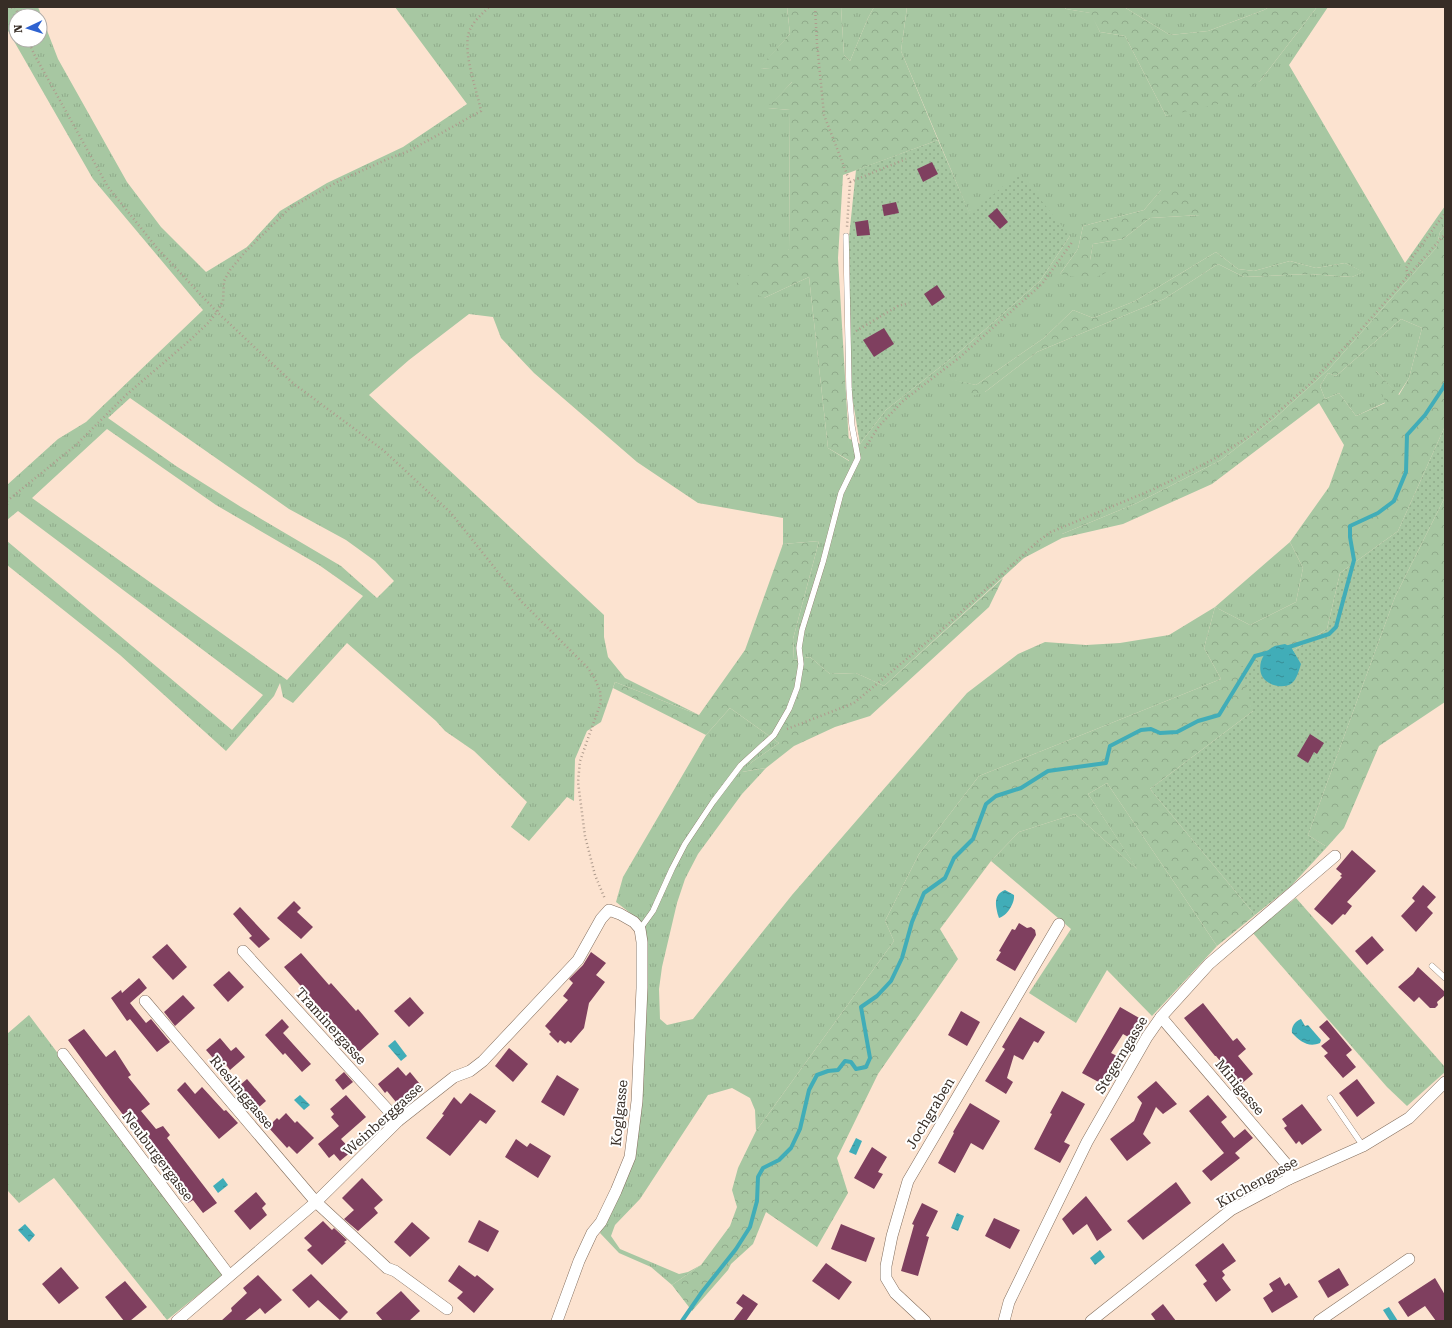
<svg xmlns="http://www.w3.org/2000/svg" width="1452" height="1328" font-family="'Roboto Serif',serif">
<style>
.grass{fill:url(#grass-tufts);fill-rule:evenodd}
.forest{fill:url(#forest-crowns);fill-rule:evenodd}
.garden{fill:url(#garden-dots)}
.water{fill:url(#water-ripples)}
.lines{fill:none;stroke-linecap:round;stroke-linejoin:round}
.stream{stroke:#41adb8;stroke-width:4}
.building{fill:#7f3f5f}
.lane-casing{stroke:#836e5d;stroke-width:6}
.street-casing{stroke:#836e5d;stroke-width:12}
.path{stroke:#ae9b8d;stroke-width:2.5;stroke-dasharray:1 3;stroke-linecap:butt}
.lane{stroke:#fff;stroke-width:5.5}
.street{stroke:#fff;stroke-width:11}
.labels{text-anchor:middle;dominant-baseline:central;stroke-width:4;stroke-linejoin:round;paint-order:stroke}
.street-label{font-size:14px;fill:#372d26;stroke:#fff}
</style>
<defs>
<pattern id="grass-tufts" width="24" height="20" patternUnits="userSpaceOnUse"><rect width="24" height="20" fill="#a7c7a2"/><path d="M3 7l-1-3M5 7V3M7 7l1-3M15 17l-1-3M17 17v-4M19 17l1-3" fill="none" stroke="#90ab8b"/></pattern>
<pattern id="forest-crowns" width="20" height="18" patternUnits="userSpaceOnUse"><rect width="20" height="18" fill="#a7c7a2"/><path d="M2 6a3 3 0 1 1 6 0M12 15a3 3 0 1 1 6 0" fill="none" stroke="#90ab8b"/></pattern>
<pattern id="garden-dots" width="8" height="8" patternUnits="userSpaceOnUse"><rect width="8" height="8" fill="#a7c7a2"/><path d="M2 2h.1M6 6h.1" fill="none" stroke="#90ab8b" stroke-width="1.8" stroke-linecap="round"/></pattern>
<pattern id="water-ripples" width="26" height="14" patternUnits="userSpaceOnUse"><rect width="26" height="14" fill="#41adb8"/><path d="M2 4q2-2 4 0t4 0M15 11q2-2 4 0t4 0" fill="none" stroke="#378d95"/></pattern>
</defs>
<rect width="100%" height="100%" fill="#fce3d0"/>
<!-- grass -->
<g class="grass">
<path d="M7 7H38L58 59 127 182 161 227 206 272 247 247 280 211 327 183 403 147 467 104 395 7H787L790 34 760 68 792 70V82L768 108 790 110 789 249 764 298 809 277 828 448 849 461 848 438 860 444 886 410 964 348 1040 281 1070 236 970 215 901 51 907 7H1064L1066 9 1091 13 1100 32 1125 36 1166 116 1260 81 1317 7H1328L1289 65 1405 263 1445 206V226L1440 232 1436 248 1329 369 1275 418 1221 460 1137 503 1062 534V538L1024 558 884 686 856 673 830 674 810 657 794 660 793 639 819 541 783 544V518L698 503 637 462 534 373 501 338 493 317 469 314 409 360 369 395 604 615V637L608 657 625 678 699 715 615 682 601 722 587 731 575 759 574 801 567 797 529 841 511 827 527 802 474 751 445 731 436 721 347 643 293 703 283 697 280 683 274 696 226 751 120 655 7 565V541L232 730 263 695 18 511 7 520V485L58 439 86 422 203 310 93 179 7 29ZM16 16H40V40H16ZM1161 190 1200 215 1150 218 1123 239 1093 244 1090 260 1060 274 1078 249 1083 226 1144 210ZM1216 252 1238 269 1254 271 1290 261 1316 268 1345 263 1363 272 1352 277 1308 274 1244 277 1218 264 1164 299 1037 352 985 392 952 380 976 385 1044 338 1073 310 1093 318 1135 301ZM130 398 289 509 346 540 375 561 394 581 377 598 341 566 241 507 176 466 108 418ZM107 429 216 505 319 565 363 596 287 680 32 498Z"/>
<path d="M841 7H874L868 18 850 61 844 55Z"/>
<path d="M1124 7H1269L1264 10 1208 31 1170 35Z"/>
<path d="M1401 319 1422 328 1409 378 1398 395 1376 371 1386 402 1356 416 1339 393 1325 399 1320 386 1328 373 1336 376Z"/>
<path d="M1290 542 1303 568 1296 602 1250 625 1215 607 1204 648 1221 679 979 776 919 854 885 921 894 941 756 1131 755 1110 750 1098 732 1088 708 1095 640 1199 615 1225 611 1236 620 1249 679 1274 688 1272 701 1265 672 1285 651 1267 619 1253 600 1233 630 1170 646 942 634 916 616 902 623 877 706 735 730 708 779 743 752 762 742 772 766 768 742 794 698 854 685 879 677 903 662 967 659 989 660 1019 667 1025 693 1019 792 895 967 693 1018 654 1045 642 1086 645 1120 643 1169 635 1215 607Z"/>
<path d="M1107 783 1217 946 1152 1016 1107 970 1076 1023 1029 993 1071 929 991 861 1019 832 1075 814 1137 869 1088 794Z"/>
<path d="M1296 898 1445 1067V1072L1407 1106 1387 1087 1252 932Z"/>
<path d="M29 1015 224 1274 167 1320 54 1178 19 1203 8 1191H7V1034Z"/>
</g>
<!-- forest -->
<g class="forest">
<path d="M787 7H841L844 55 850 61 868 18 874 7H907L901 51 938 140 843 175 838 258 850 461 828 448 809 277 764 298 735 284 789 249 790 110 767 108 792 82V71L759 68 790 34Z"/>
<path d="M1064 7H1124L1170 35 1208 31 1264 10 1269 7H1317L1260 81 1227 102 1166 116 1125 36 1100 32 1090 13 1066 9Z"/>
<path d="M1183 188 1199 208 1200 215 1150 218 1123 239 1093 244 1090 260 1110 271 1090 280 1060 274 1078 249 1083 226 1144 210 1161 190Z"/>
<path d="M1445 226V426L1398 531 1340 573 1327 629 1288 654 1253 711 1150 789 1255 915 1217 946 1107 783 1088 794 1138 870 1075 814 1019 832 991 861 940 929 958 959 878 1074 837 1158 848 1193 817 1247 766 1212 753 1244 731 1264 728 1270 692 1311 672 1285 701 1265 730 1226 737 1207 732 1190 738 1168 756 1131 894 941 885 921 919 854 979 776 1221 679 1204 648 1215 607 1250 625 1296 602 1303 568 1290 542 1329 487 1344 445 1319 403 1212 484 1123 524 1062 538V534L1137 503 1221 460 1275 418 1329 369 1436 248 1440 232ZM1401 319 1422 328 1409 378 1399 395 1375 370 1385 403 1356 416 1339 393 1325 399 1320 386 1328 373 1336 376Z"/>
<path d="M1216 252 1238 269 1254 271 1290 261 1316 268 1345 263 1364 272 1352 277 1308 274 1244 277 1218 264 1164 299 1037 352 985 392 966 398 951 379 976 385 1044 338 1073 310 1093 318 1135 301Z"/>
<path d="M1445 497V702L1379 746 1344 828 1327 847 1308 835 1395 597Z"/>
<path d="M819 541 793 639 794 660 810 657 830 674 856 673 884 686 1003 578 989 607 870 716 835 727 794 746 766 768 741 772 752 762 779 743 730 708 706 735 613 688 615 682 699 715 745 650 783 544Z"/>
</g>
<!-- garden -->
<g class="garden">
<path d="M938 140 970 214 1019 173 1070 236 1040 281 964 348 886 410 860 444 851 390 849 237 856 170Z"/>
<path d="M1445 426V497L1395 597 1308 835 1327 847 1291 886 1255 915 1150 789 1253 711 1239 667 1288 654 1327 629 1340 573 1398 531Z"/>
</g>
<!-- water -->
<g class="water">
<path d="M1285 644 1291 647 1301 664C1299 670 1297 679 1292 683 1284 690 1266 685 1262 676 1257 665 1263 652 1273 647 1276 645 1282 645 1285 644Z"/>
<path d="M1005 890 1014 895C1015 903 1007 916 999 918 996 908 992 895 1005 890Z"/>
<path d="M1301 1019 1305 1026 1308 1025 1321 1040 1320 1043C1308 1048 1300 1041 1292 1033 1291 1027 1295 1021 1301 1019Z"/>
<path d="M395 1040 407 1056 401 1061 388 1046Z"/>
<path d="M300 1095 310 1105 304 1110 294 1100Z"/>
<path d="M856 1138 862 1141 856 1155 849 1152Z"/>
<path d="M223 1178 228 1185 218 1193 213 1186Z"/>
<path d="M957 1213 964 1216 958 1231 951 1228Z"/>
<path d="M25 1224 35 1235 29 1242 18 1230Z"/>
<path d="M1100 1250 1105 1257 1095 1265 1090 1258Z"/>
<path d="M1389 1307 1398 1321H1390L1383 1310Z"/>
</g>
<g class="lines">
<!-- stream -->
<g class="stream">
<path d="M1286 648 1329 634 1336 627 1354 560 1350 537V526L1378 513 1394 501 1406 472 1407 435 1425 415 1443 388 1445 384"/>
<path d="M682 1321 702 1292 736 1249 750 1227 757 1201 758 1177 763 1168 779 1160 791 1148 800 1129 809 1090 817 1075 828 1071 838 1070 845 1061 851 1062 856 1069 866 1067 870 1058 861 1007 877 996 891 981 902 958 912 922 924 893 945 878 954 858 973 839 986 804 996 796 1021 788 1048 771 1106 763 1110 746 1141 730 1151 729 1160 733 1177 732 1198 721 1219 715 1255 656 1270 652"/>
</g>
</g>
<!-- building -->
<g class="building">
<path d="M932 162 938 174 923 182 917 169Z"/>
<path d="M896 202 899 213 884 216 882 205Z"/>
<path d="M997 208 1008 222 1000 229 988 216Z"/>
<path d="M868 220 870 235 857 236 855 222Z"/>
<path d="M937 285 945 297 932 306 924 294Z"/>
<path d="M884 328 894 344 874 357 863 340Z"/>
<path d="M1310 734 1324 743 1317 754 1314 752 1308 763 1297 756Z"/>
<path d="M1352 850 1376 871 1347 902 1352 906 1345 915 1343 914 1332 925 1314 909 1342 877 1340 876 1342 874 1336 869Z"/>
<path d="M1423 885 1436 897 1427 907 1433 913 1416 932 1401 916 1415 901 1412 898Z"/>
<path d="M294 901 301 908 297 912 313 927 301 939 277 918Z"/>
<path d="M240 907 270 939 259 948 249 938 252 936 233 914Z"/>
<path d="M1019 923 1027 928 1031 927 1035 930 1036 935 1015 971 996 960 1001 952 999 951 1012 929 1015 930Z"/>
<path d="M1372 936 1384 950 1367 965 1355 951Z"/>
<path d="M167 944 187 967 173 980 152 957Z"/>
<path d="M591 952 606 963 596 975 605 982 589 1003 584 1028 571 1043 568 1041 565 1044 560 1040 558 1043 549 1034 551 1032 545 1026 568 1000 563 996 573 983 569 979 583 965Z"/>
<path d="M301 953 329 985 331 983 356 1011 358 1009 379 1034 359 1052 284 967Z"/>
<path d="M1418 967 1445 992V995L1437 1002 1438 1005 1435 1008H1430L1419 997 1414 1002 1398 987 1413 974Z"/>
<path d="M229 971 244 987 228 1002 213 985Z"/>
<path d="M139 978 147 988 130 1003 146 1023 151 1019 170 1042 157 1052 130 1019 127 1021 111 998 121 990 122 993Z"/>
<path d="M183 995 195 1008 175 1026 164 1012Z"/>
<path d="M410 997 424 1013 409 1027 394 1011Z"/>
<path d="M1203 1003 1233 1041 1237 1038 1246 1049 1238 1056 1253 1074 1240 1085 1216 1056H1215L1184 1018Z"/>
<path d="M1120 1007 1141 1019 1130 1038 1123 1034 1111 1053 1119 1057 1104 1085 1082 1073Z"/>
<path d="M961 1011 980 1022 967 1046 948 1035Z"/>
<path d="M1020 1017 1045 1032 1038 1043 1034 1041 1023 1060 1014 1055 1007 1078 1013 1082 1006 1094 985 1081 1005 1049 1002 1047Z"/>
<path d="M282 1019 289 1027 283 1033 311 1064 302 1072 285 1053 283 1055 265 1035Z"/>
<path d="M1327 1020 1352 1050 1346 1055 1356 1067 1343 1078 1324 1056 1328 1053 1321 1046 1330 1039 1319 1027Z"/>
<path d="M84 1029 106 1057 115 1050 131 1075 128 1077 150 1104 141 1111 156 1129 163 1126 170 1135 167 1138 217 1203 203 1213 193 1200 188 1203 175 1185 176 1184 111 1099 68 1040Z"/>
<path d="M220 1038 231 1051 236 1047 245 1057 230 1070 224 1062 220 1066 206 1050Z"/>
<path d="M509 1048 528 1064 513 1082 495 1066Z"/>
<path d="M398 1067 406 1076 410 1072 424 1089 400 1107 387 1091 385 1093 378 1084Z"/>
<path d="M344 1072 353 1082 343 1090 335 1080Z"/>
<path d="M557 1075 579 1089 564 1116 541 1102Z"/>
<path d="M247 1079 266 1101 258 1108 239 1086Z"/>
<path d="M1357 1079 1375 1103 1357 1117 1339 1093Z"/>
<path d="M1156 1081 1177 1104 1163 1114 1156 1107 1143 1134 1151 1143 1127 1161 1110 1139 1134 1121 1142 1103 1137 1097Z"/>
<path d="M185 1082 195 1094 202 1087 224 1111 226 1110 238 1123 219 1139 177 1090Z"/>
<path d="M1062 1091 1085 1104 1064 1142 1070 1145 1060 1163 1034 1149 1052 1114 1050 1113Z"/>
<path d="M470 1093 496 1111 486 1124 480 1120 450 1156 426 1138 444 1115 442 1114 454 1097 461 1104Z"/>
<path d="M346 1095 366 1117 341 1139 352 1151 340 1161 334 1154 329 1158 318 1144 339 1126 331 1117 334 1114 330 1109Z"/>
<path d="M1208 1095 1227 1117 1221 1122 1234 1138 1245 1129 1253 1138 1235 1153 1240 1158 1211 1181 1202 1171 1224 1153 1189 1111Z"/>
<path d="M970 1103 1000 1121 983 1150 971 1143 955 1173 938 1163 954 1133 953 1132Z"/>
<path d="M1302 1104 1322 1130 1302 1145 1299 1141 1296 1144 1284 1128 1287 1126 1282 1119Z"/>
<path d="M286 1113 295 1123 297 1121 314 1138 297 1154 289 1146 287 1148 268 1127 277 1118 279 1120Z"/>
<path d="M516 1139 527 1147 530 1143 551 1156 538 1178 505 1157Z"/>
<path d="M872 1147 887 1157 878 1172 883 1174 874 1189 854 1178Z"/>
<path d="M362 1178 383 1200 374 1208 378 1213 358 1231 344 1219 354 1210 342 1198Z"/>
<path d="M1176 1182 1191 1203 1143 1240 1127 1221Z"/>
<path d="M256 1192 266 1204 262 1208 267 1215 250 1230 234 1211Z"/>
<path d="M1086 1196 1112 1230 1097 1241 1087 1224 1073 1235 1062 1219Z"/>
<path d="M922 1203 938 1211 926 1236 929 1237 918 1276 901 1271 914 1225 912 1224Z"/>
<path d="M994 1218 1020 1230 1010 1249 985 1236Z"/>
<path d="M479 1220 499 1231 488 1252 468 1242Z"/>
<path d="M323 1221 332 1230 334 1228 347 1240 344 1242 346 1243 322 1265 307 1250 312 1246 304 1238Z"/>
<path d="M412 1222 430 1238 410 1257 394 1242Z"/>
<path d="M841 1224 875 1238 866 1262 831 1249Z"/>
<path d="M1223 1243 1236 1261 1222 1271 1225 1275 1222 1278 1231 1290 1216 1302 1203 1284 1207 1281 1195 1265Z"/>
<path d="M826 1263 852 1282 839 1300 812 1281Z"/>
<path d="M459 1265 475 1277 477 1275 494 1289 474 1313 457 1298 463 1292 448 1281Z"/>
<path d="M61 1267 79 1288 59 1304 42 1284Z"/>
<path d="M1339 1268 1349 1285 1328 1298 1318 1281Z"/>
<path d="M311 1274 348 1312 340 1320 318 1300 309 1308 292 1290Z"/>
<path d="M258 1275 282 1300 265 1314 260 1308 244 1321H221L232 1311 231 1308 247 1293 243 1288Z"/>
<path d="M1280 1277 1285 1286 1289 1283 1298 1297 1272 1313 1263 1298 1273 1291 1269 1284Z"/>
<path d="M1435 1278 1445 1295V1321H1436L1425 1306 1408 1317 1398 1302Z"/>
<path d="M125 1281 147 1307 130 1321H124L105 1297Z"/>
<path d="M401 1291 420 1311 409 1321H383L376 1313Z"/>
<path d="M743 1294 758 1304 746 1321H733L743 1308 736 1303Z"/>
<path d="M1163 1304 1176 1321H1156L1151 1314Z"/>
</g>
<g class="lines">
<!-- lane casing -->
<g class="lane-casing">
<g id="lane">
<path d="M640 929 653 911 672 869 685 844 713 802 741 765 774 735 789 709 797 688 801 664 799 648 802 630 823 562 841 493 858 458 852 426 849 389 846 236"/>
<path d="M1432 966 1445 978"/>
<path d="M1330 1098 1363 1146"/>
</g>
</g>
<!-- street casing -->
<g class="street-casing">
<g id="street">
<path d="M243 951 398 1121"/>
<path d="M145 1001 316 1202 387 1268 395 1271 447 1309"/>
<path d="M1161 1017 1287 1165 1289 1179"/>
<path d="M63 1054 229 1275"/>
<path d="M177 1321 316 1202 398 1121 454 1077 470 1071 483 1061 578 960 601 919 609 910 620 914 634 922 640 929 642 942V988L637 1101 630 1157 616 1191 601 1222 592 1233 579 1261 557 1321"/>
<path d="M925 1321 895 1293 886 1278V1266L892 1236 908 1181 1059 924"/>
<path d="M1004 1321 1009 1302 1087 1142 1147 1037 1161 1017 1209 964 1335 856"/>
<path d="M1091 1321 1231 1210 1289 1179 1363 1146 1409 1118 1445 1082"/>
<path d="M1319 1321 1409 1259"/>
</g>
</g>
<!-- path -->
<g class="path">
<path d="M15 7 19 16"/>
<path d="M815 7 817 43 824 115 850 182 847 227"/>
<path d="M7 9 14 7"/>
<path d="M28 40 34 54 108 187 157 248 217 312 294 384 383 450 451 513 521 601 588 668 595 679 600 691 601 702 580 761 578 782 585 836 595 875 605 899"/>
<path d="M850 182 906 159"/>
<path d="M1408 275 1406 268 1412 258 1445 213"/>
<path d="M856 331 898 306 909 303"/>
<path d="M865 448 879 426 903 401 960 357 1042 284 1073 241"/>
<path d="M7 501 76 445 126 395 189 341 209 322 217 312 223 301 224 281 230 270 246 251 290 208 339 181 390 158 409 151 481 111C477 90 459 44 472 26 476 19 483 13 489 7"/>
<path d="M787 729 854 703 946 626 1037 542 1051 532 1154 489 1214 459 1254 433 1310 384 1357 334 1445 234"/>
</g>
<!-- lane -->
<use href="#lane" class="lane"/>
<!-- street -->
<use href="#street" class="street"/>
</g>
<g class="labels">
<!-- street labels -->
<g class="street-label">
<text transform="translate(331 1026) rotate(48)">Traminergasse</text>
<text transform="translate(1121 1055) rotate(-59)">Stegerngasse</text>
<text transform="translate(1240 1087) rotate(50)">Minigasse</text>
<text transform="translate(242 1092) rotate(50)">Rieslinggasse</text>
<text transform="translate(619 1113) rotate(-84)">Koglgasse</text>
<text transform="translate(930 1113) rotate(-59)">Jochgraben</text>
<text transform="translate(383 1119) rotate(-42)">Weinberggasse</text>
<text transform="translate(158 1156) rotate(53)">Neuburgergasse</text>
<text transform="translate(1257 1182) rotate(-29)">Kirchengasse</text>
</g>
</g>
<!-- border -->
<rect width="1452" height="1328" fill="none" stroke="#372d26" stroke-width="16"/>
<!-- north arrow -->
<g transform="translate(28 28) rotate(266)"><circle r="19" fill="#ffffff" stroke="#afaba8"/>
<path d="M0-3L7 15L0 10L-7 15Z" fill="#2e62d0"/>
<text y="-6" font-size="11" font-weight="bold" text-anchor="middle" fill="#372d26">N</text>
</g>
</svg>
